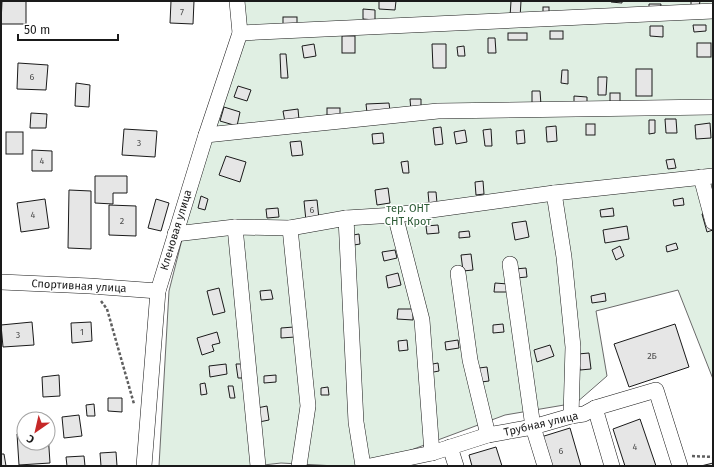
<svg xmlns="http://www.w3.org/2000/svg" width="714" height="467" font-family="'Fira Sans',sans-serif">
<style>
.green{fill:#e0efe3;stroke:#6a6a6a}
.building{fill:#e6e6e6;stroke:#1a1a1a}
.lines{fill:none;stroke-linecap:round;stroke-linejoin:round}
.minor-casing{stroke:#1a1a1a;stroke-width:16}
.path{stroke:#5f5f5f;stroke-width:2.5;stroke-dasharray:3 2;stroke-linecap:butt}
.minor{stroke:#fff;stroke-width:15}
.labels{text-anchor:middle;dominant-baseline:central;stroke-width:3;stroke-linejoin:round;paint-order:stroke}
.number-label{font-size:9px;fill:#4d4d4d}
.park-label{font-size:11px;fill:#2b5a34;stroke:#fff}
.street-label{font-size:11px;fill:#1a1a1a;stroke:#fff}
</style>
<rect width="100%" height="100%" fill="#fff"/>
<!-- green -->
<path class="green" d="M238 1H713V379L678 290 596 311 607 376 576 403 505 415 368 466H336L281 463 255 466H159L169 291 193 196 229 69Z"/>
<!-- building -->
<g class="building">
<path d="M2 1H26V24H1Z"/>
<path d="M171 1H194L193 24 170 23Z"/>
<path d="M379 1H396L395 10 379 9Z"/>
<path d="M511 1H521L520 18 510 17Z"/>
<path d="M611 1H622V3L611 2Z"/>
<path d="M691 1H700L699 7 691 6Z"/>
<path d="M649 4H661L660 12 649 11Z"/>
<rect x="543" y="7" width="6" height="10"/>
<path d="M363 9 375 10V20L363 19Z"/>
<rect x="283" y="17" width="14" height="9"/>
<path d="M693 25H706V31L694 32Z"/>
<path d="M650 26H663V37L650 36Z"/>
<rect x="550" y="31" width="13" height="8"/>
<rect x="508" y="33" width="19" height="7"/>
<rect x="342" y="36" width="13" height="17"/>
<path d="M488 38H495L496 53H488Z"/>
<rect x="697" y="43" width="14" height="14"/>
<path d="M314 44 316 56 304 58 302 46Z"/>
<path d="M432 44H446V68H433Z"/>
<path d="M464 46 465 56H458L457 47Z"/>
<path d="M280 54H286L288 78H281Z"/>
<path d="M18 63 48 65 46 90 17 89Z"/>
<rect x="636" y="69" width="16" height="27"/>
<path d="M562 70H568V84L561 83Z"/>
<path d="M598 77H607L606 95H598Z"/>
<path d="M76 83 90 85 89 107 75 106Z"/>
<path d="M238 86 251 90 247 101 234 97Z"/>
<path d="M532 91H540L541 105H532Z"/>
<rect x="610" y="93" width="10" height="11"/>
<path d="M574 96 587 97V107L574 106Z"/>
<path d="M410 99H421V111H411Z"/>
<path d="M389 103 390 111 367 113 366 104Z"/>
<path d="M224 107 240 112 237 126 220 121Z"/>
<rect x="327" y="108" width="13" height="7"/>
<path d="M298 109 299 120 285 122 283 111Z"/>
<path d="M31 113 47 114 46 128H30Z"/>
<path d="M665 119H676L677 133H666Z"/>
<path d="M649 120H655V133L649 134Z"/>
<path d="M710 123 711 138 696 139 695 125Z"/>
<rect x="586" y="124" width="9" height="11"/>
<path d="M556 126 557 141 547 142 546 127Z"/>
<path d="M441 127 443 144 435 145 433 128Z"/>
<path d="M124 129 157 131 155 157 122 155Z"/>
<path d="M491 129 492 146H485L483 130Z"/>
<path d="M465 130 467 142 456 144 454 132Z"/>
<path d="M524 130 525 143 517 144 516 131Z"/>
<rect x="6" y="132" width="17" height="22"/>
<path d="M383 133 384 143 373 144 372 134Z"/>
<path d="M301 141 303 155 292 156 290 142Z"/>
<path d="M32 150 52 151V171H32Z"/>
<path d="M226 156 246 162 240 182 219 175Z"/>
<path d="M674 159 676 168 668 169 666 160Z"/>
<path d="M408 161 409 173H403L401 162Z"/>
<path d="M95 176H127V193H113V204L95 203Z"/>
<path d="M483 181 484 194 476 195 475 182Z"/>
<path d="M388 188 390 203 377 205 375 190Z"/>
<path d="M69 190 91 191V249L68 248Z"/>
<path d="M428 192H436L437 203H429Z"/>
<path d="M201 196 208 199 205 210 198 208Z"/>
<path d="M683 198 684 205 674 206 673 200Z"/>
<path d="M45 199 49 228 21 232 17 203Z"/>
<path d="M156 199 169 203 161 231 148 228Z"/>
<path d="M317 200 319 219 306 221 304 201Z"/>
<path d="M109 205 136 206V236L109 235Z"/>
<path d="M278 208 279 217 267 218 266 209Z"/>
<path d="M613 208 614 216 601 217 600 210Z"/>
<path d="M713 211V230L707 232 702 214Z"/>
<path d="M526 221 529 237 515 240 512 223Z"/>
<path d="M438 225 439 233 427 234 426 226Z"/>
<path d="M627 226 629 239 605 243 603 230Z"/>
<path d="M469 231 470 237 459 238V232Z"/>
<path d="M359 234 360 244 354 245 353 235Z"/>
<path d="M676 243 678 249 667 252 666 246Z"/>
<path d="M620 246 624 256 616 260 612 250Z"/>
<path d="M395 250 397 258 384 261 382 252Z"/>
<path d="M471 254 473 270 463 271 461 255Z"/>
<path d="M526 268 527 277 516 278 515 269Z"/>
<path d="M398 273 401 285 388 288 386 276Z"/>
<path d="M495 283 508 284V292H494Z"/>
<path d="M219 288 225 312 213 315 207 291Z"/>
<path d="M271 290 273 299 261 300 260 291Z"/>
<path d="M605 293 606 301 592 303 591 296Z"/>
<path d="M398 309H413V320L397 319Z"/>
<path d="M32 322 34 345 3 347 1 325Z"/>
<path d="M91 322 92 341 72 343 71 323Z"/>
<path d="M503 324 504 332 493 333V325Z"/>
<path d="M675 324 689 367 629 387 614 344Z"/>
<path d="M294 327 295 337 281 338V328Z"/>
<path d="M217 332 220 343 212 345 214 351 202 355 197 338Z"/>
<path d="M407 340 408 350 399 351 398 341Z"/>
<path d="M458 340 459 348 446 350 445 342Z"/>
<path d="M550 345 554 356 537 362 534 350Z"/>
<path d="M589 353 591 369 580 370 578 354Z"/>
<path d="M438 363 439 371 423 374 422 366Z"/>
<path d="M226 364 227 374 210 377 209 366Z"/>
<path d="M236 364H244L245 378H238Z"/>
<path d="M487 367 489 381 481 382 479 368Z"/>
<path d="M59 375 60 396 43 397 42 377Z"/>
<path d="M276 375V382L264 383V376Z"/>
<path d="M205 383 207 394 201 395 200 384Z"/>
<path d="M228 386H233L235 398H230Z"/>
<path d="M328 387 329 395H321V388Z"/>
<path d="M108 398H122V412L108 411Z"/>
<path d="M94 404 95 416H87L86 405Z"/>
<path d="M267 406 269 420 259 422 257 408Z"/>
<path d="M79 415 82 436 64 438 62 417Z"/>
<path d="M640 419 656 466H625L613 429Z"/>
<path d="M570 428 581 466H550L541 437Z"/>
<path d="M48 433 50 463 19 465 17 434H24V443H48Z"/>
<path d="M496 447 502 466H472L469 455Z"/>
<path d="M116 452 117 466H101L100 453Z"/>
<path d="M1 454H4L6 466H1Z"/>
<path d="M84 456 85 466H67L66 457Z"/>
<path d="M713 463V466H701Z"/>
</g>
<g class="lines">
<!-- minor casing -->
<g class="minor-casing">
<g id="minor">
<path d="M240 33 713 11"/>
<path d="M206 135 438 111 713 107"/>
<path d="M701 177 713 222"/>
<path d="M554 193 564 257 573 347 571 416"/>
<path d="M395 215 422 320 432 453"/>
<path d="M346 218 356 422 363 466"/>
<path d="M235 227 258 466"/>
<path d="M290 228 308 406 299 466"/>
<path d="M175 234 235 227 290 228 346 218 395 215 554 193 713 176"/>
<path d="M510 264 533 427 545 466"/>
<path d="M458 273 470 360 488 435"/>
<path d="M1 282 90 286 158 291"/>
<path d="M595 408 612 466"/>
<path d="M450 447 456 466"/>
<path d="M144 466 158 291 206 135 240 33 237 1"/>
<path d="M370 466 432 453 488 435 533 427 571 416 584 414 595 408 656 390 680 466"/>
</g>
</g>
<!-- path -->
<g class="path">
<path d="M101 301 107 309 134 404"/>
<path d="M692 456 713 457"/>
</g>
<!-- minor -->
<use href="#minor" class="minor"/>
</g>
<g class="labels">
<!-- number labels -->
<g class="number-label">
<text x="182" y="12">7</text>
<text x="32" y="77">6</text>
<text x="139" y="143">3</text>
<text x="42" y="161">4</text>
<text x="312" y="210">6</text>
<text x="33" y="215">4</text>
<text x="122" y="221">2</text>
<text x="82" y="332">1</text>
<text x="18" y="335">3</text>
<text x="652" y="356">2Б</text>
<text x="635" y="447">4</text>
<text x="561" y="451">6</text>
</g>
<!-- park labels -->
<g class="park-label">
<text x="408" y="208">тер. ОНТ<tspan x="408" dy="13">СНТ Крот</tspan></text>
</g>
<!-- street labels -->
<g class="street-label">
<text transform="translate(176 230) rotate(-73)">Кленовая улица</text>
<text transform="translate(79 286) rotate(3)">Спортивная улица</text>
<text transform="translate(541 424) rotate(-13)">Трубная улица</text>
</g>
</g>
<!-- border -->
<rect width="714" height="467" fill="none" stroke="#1a1a1a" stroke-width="4"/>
<!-- north arrow -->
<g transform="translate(36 431) rotate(214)"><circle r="19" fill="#ffffff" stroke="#a3a3a3"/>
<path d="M0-3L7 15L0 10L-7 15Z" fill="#c62828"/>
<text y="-6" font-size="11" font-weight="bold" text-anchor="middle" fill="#1a1a1a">С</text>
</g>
<!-- scale -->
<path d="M18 34v6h100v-6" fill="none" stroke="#1a1a1a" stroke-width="2"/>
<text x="24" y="34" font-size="12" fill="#1a1a1a" stroke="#ffffff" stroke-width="3" paint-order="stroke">50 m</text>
</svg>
